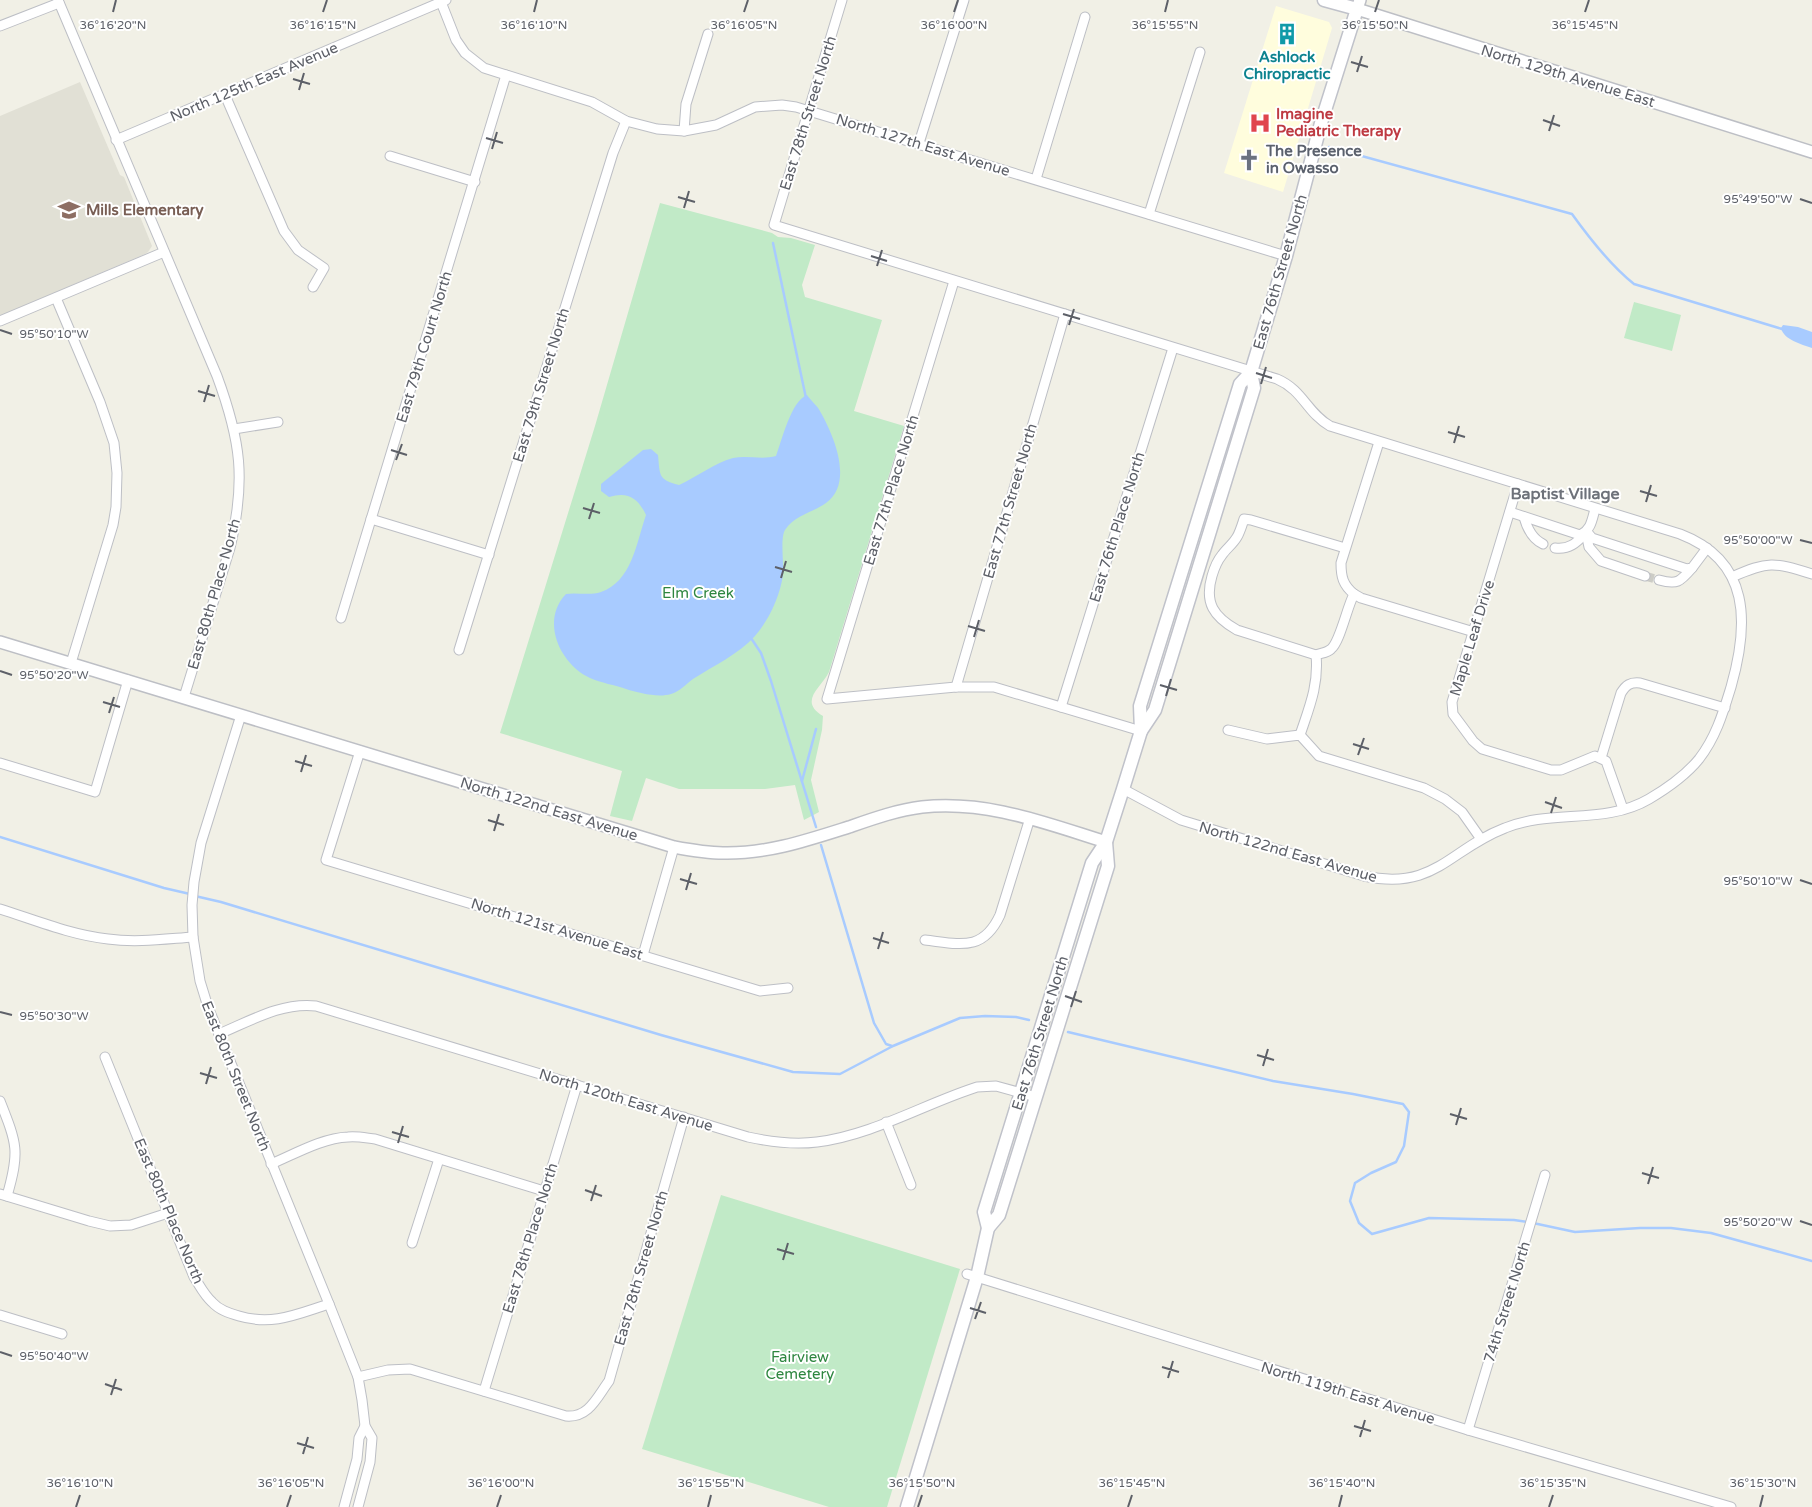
<svg xmlns="http://www.w3.org/2000/svg" width="1812" height="1507" font-family="'Varela Round',sans-serif">
<style>
.commercial{fill:#fffddd}
.education{fill:#e1e0d5}
.green{fill:#c1eac7}
.water{fill:#a8cbff}
.lines{fill:none;stroke-linecap:round;stroke-linejoin:round}
.stream{stroke:#a8cbff;stroke-width:2.5}
.minor-tunnel{stroke:#ccccc6;stroke-width:9;stroke-dasharray:9 4.5;stroke-linecap:butt}
.minor-casing{stroke:#bdbfc5;stroke-width:11}
.tertiary-casing{stroke:#bdbfc5;stroke-width:14}
.secondary-casing{stroke:#c0c2ca;stroke-width:15}
.minor{stroke:#fff;stroke-width:9}
.tertiary{stroke:#fff;stroke-width:11}
.secondary{stroke:#fff;stroke-width:12}
.ticks{fill:none;stroke:#5d6068;stroke-width:2}
.labels{text-anchor:middle;dominant-baseline:central;stroke-width:4;stroke-linejoin:round;paint-order:stroke}
.culture-label{font-size:15px;font-weight:bold;fill:#0d838f;stroke:#fff}
.street-label{font-size:15px;fill:#5d6068;stroke:#fff}
.health-label{font-size:15px;font-weight:bold;fill:#be3a42;stroke:#fff;text-anchor:start}
.worship-label{font-size:15px;font-weight:bold;fill:#5b616d;stroke:#fff;text-anchor:start}
.education-label{font-size:15px;font-weight:bold;fill:#785e54;stroke:#fff;text-anchor:start}
.park-label{font-size:15px;fill:#2e8640;stroke:#fff}
.neighbourhood-label{font-size:16px;font-weight:bold;fill:#6e727a;stroke:#fff}
.ticks-label{font-size:12px;text-anchor:middle;fill:#5d6068;stroke:#fff;stroke-width:4;stroke-linejoin:round;paint-order:stroke}
</style>
<rect width="100%" height="100%" fill="#f1f0e6"/>
<!-- commercial -->
<path class="commercial" d="M1276 6 1329 22 1332 28 1283 192 1224 173Z"/>
<!-- education -->
<path class="education" d="M80 82 120 175 124 177 152 246 148 252 145 254 0 316V116Z"/>
<!-- green -->
<g class="green">
<path d="M660 203 772 233 778 237 791 238 815 245 802 285 805 297 882 320 854 411 904 426 829 672C821 688 798 701 823 716L822 730 811 780 819 812 804 820 795 785 765 789H679L646 778 632 821 610 816 622 771 500 733 595 426Z"/>
<path d="M1634 302 1681 315 1672 351 1624 338Z"/>
<path d="M721 1195 960 1269 887 1507H829L642 1449Z"/>
</g>
<!-- water -->
<g class="water">
<path d="M1783 325 1798 327 1812 332V348C1801 344 1784 340 1781 328Z"/>
<path d="M807 395C811 401 818 406 821 413 834 436 854 483 826 503 812 513 795 515 785 530 780 538 784 563 783 575 780 596 769 620 755 636 739 654 713 666 693 679 686 684 679 692 671 694 658 698 639 693 626 689 615 685 601 683 590 678 560 664 540 621 566 594 577 592 589 596 601 592 632 581 636 544 646 515 638 498 628 491 609 497L601 491V484L643 450 651 449 658 455C660 475 658 480 679 485 697 477 714 463 733 458 747 455 762 460 776 456 782 440 791 401 807 395Z"/>
</g>
<g class="lines">
<!-- stream -->
<g class="stream">
<path d="M1329 147 1572 214C1590 239 1610 265 1634 284L1782 329"/>
<path d="M773 243 806 398"/>
<path d="M751 638 761 653 771 681 816 827"/>
<path d="M802 781 816 729"/>
<path d="M0 837 164 888 190 894"/>
<path d="M821 845 874 1023 886 1044 892 1046"/>
<path d="M195 896 221 902 661 1035 793 1072 840 1074 893 1046 960 1018 985 1016 1016 1017 1029 1020"/>
<path d="M1068 1032 1273 1081 1353 1094 1403 1104 1409 1112 1404 1146 1396 1162 1371 1173 1355 1183 1350 1201 1359 1223 1372 1234 1429 1218 1514 1220 1527 1222"/>
<path d="M1533 1223 1575 1232 1640 1228H1671L1711 1233 1812 1261"/>
</g>
<!-- minor-tunnel -->
<path class="minor-tunnel" d="M1645 576 1659 580"/>
<!-- minor casing -->
<g class="minor-casing">
<g id="minor">
<path d="M58 0 217 376C241 441 246 480 230 548L184 697"/>
<path d="M842 0 774 225 1277 379C1303 390 1307 413 1330 426L1680 534C1751 561 1749 624 1731 687 1723 713 1716 737 1699 759 1686 775 1666 789 1649 799 1605 825 1551 809 1505 828 1448 850 1435 891 1364 876L1181 820 1123 789"/>
<path d="M441 2 456 40 465 53 484 68 592 102 626 121 657 129 684 131 716 125 755 107 782 105 796 107 1286 256"/>
<path d="M0 26 59 3"/>
<path d="M225 95 284 231 298 250 324 268 313 287"/>
<path d="M684 131 686 104 708 34"/>
<path d="M116 140 446 0"/>
<path d="M919 143 964 0"/>
<path d="M390 156 475 182"/>
<path d="M1036 179 1085 17"/>
<path d="M1149 214 1200 52"/>
<path d="M954 281 827 699 956 687H994L1141 731"/>
<path d="M56 298 100 402 114 443 117 473 116 507 113 525 71 663"/>
<path d="M0 321 164 252"/>
<path d="M234 429 278 422"/>
<path d="M1518 484 1452 702 1453 714 1473 741 1482 749 1551 770H1561L1595 756 1606 761 1623 809"/>
<path d="M1510 512 1580 535C1591 530 1592 520 1595 509"/>
<path d="M1524 517C1527 528 1532 539 1543 544"/>
<path d="M371 519 489 555"/>
<path d="M1586 533 1589 547 1601 561 1645 576"/>
<path d="M1555 548C1570 550 1577 542 1587 532L1592 538 1687 569 1692 568 1707 548"/>
<path d="M1732 577C1768 561 1774 562 1812 574"/>
<path d="M1659 580C1677 585 1680 582 1692 568"/>
<path d="M1354 594 1361 598 1474 632"/>
<path d="M341 618 506 75"/>
<path d="M459 650 613 153 626 121"/>
<path d="M1316 655 1237 630C1214 617 1204 603 1212 576 1214 569 1217 561 1222 555 1226 549 1233 544 1237 537 1240 532 1242 525 1244 519L1251 520 1345 548"/>
<path d="M956 687 1065 314"/>
<path d="M1061 707 1173 348"/>
<path d="M241 715 201 843 194 882 192 905 193 937 200 981 208 1007 329 1304 358 1377 362 1400 365 1426 372 1438 370 1462 358 1507"/>
<path d="M1228 730 1267 739 1300 735 1319 756 1424 788 1445 799 1462 812 1481 839"/>
<path d="M1300 735C1309 708 1319 685 1316 655 1321 653 1327 653 1331 649 1340 642 1347 607 1354 594 1343 585 1341 577 1341 563L1379 442"/>
<path d="M360 751 326 860 760 991 788 988"/>
<path d="M1601 758 1621 693C1626 685 1630 682 1640 683L1725 708"/>
<path d="M0 763 95 792 128 680"/>
<path d="M0 909C35 920 71 935 108 939 136 943 165 939 193 937"/>
<path d="M925 940C960 944 983 952 1000 915L1030 818"/>
<path d="M643 955 674 847"/>
<path d="M219 1034C250 1021 282 1002 316 1006L748 1137C771 1142 794 1145 817 1142 873 1135 924 1104 977 1087L996 1086 1036 1097"/>
<path d="M105 1057 194 1277C200 1286 204 1295 212 1302 219 1310 229 1313 239 1316 273 1326 297 1314 329 1304"/>
<path d="M0 1101C17 1144 20 1151 7 1196"/>
<path d="M886 1122 911 1185"/>
<path d="M271 1164C295 1154 322 1138 348 1137 357 1136 366 1138 375 1139L544 1191"/>
<path d="M0 1194 89 1221 110 1226 131 1225 168 1213"/>
<path d="M412 1243 439 1159"/>
<path d="M967 1274 1468 1430 1731 1507"/>
<path d="M0 1315 62 1334"/>
<path d="M358 1377 388 1370 410 1369 566 1416C589 1418 597 1397 609 1381L684 1117"/>
<path d="M484 1391 577 1085"/>
<path d="M1468 1430 1545 1175"/>
<path d="M344 1507 357 1459 359 1438 365 1426"/>
</g>
</g>
<!-- tertiary casing -->
<g class="tertiary-casing">
<g id="tertiary">
<path d="M1360 0 1357 9 1812 152"/>
<path d="M0 642 674 847C690 850 707 853 723 853 767 854 808 840 849 827 872 819 897 810 922 807 987 800 1045 823 1106 842"/>
</g>
</g>
<!-- secondary casing -->
<g class="secondary-casing">
<g id="secondary">
<path d="M1141 731 1155 710 1254 388 1251 372 1286 256 1321 123 1357 9 1324 0"/>
<path d="M988 1228 999 1215 1108 866 1106 842"/>
<path d="M907 1507 977 1277 988 1228 984 1212 1092 863 1106 842 1123 789 1141 731 1140 706 1240 384 1251 372"/>
</g>
</g>
<!-- minor -->
<use href="#minor" class="minor"/>
<!-- tertiary -->
<use href="#tertiary" class="tertiary"/>
<!-- secondary -->
<use href="#secondary" class="secondary"/>
</g>
<!-- ticks -->
<path class="ticks" d="M113 12 116 0M323 12 327 0M534 12 537 0M744 12 748 0M954 12 958 0M1165 12 1168 0M1375 12 1379 0M1585 12 1589 0M1351 62 1368 67M1357 72 1362 56M293 79 310 84M299 90 304 73M1543 120 1560 126M1549 131 1554 115M486 138 503 143M492 149 497 132M678 197 695 202M1800 199 1812 203M684 208 689 191M871 256 887 261M877 266 882 250M1063 314 1080 319M1069 325 1074 309M0 330 12 334M1256 373 1272 378M1261 384 1266 367M198 391 215 396M204 402 209 385M1448 432 1465 437M1454 443 1459 426M391 450 407 455M396 460 402 444M1640 491 1657 496M1646 502 1651 485M583 508 600 513M589 519 594 503M1800 540 1812 543M775 567 792 572M781 578 786 561M968 626 985 631M974 637 979 620M0 671 12 675M1160 685 1177 690M1166 696 1171 679M103 702 120 707M109 713 114 697M1353 744 1369 749M1358 755 1364 738M295 761 312 766M301 772 306 755M1545 802 1562 808M1551 813 1556 797M488 820 504 825M494 831 499 814M680 879 697 884M1800 880 1812 884M686 890 691 873M873 938 889 943M878 949 883 932M1065 996 1082 1002M1071 1007 1076 991M0 1012 12 1015M1257 1055 1274 1060M1263 1066 1268 1049M200 1073 217 1078M206 1084 211 1067M1450 1114 1467 1119M1456 1125 1461 1108M392 1132 409 1137M398 1143 403 1126M1642 1173 1659 1178M1648 1184 1653 1167M585 1190 602 1196M591 1201 596 1185M1800 1221 1812 1225M777 1249 794 1254M783 1260 788 1243M970 1308 986 1313M975 1319 981 1302M0 1352 12 1356M1162 1367 1179 1372M1168 1378 1173 1361M105 1384 122 1390M111 1395 116 1379M1354 1426 1371 1431M1360 1437 1365 1420M297 1443 314 1448M303 1454 308 1437M76 1507 80 1495M287 1507 291 1495M497 1507 501 1495M708 1507 711 1495M918 1507 922 1495M1128 1507 1132 1495M1339 1507 1342 1495M1549 1507 1553 1495M1760 1507 1763 1495"/>
<!-- icons -->
<defs>
<g id="building-bare" transform="scale(1.725)"><path d="M-4-6H4V6H1V3H-1V6H-4ZM-2.5-4.3h1.7v1.8h-1.7ZM.8-4.3h1.7v1.8H.8ZM-2.5-1h1.7V.8h-1.7ZM.8-1h1.7V.8H.8Z" fill="#0f9aa8" stroke="#fff" stroke-width="2.5" paint-order="stroke"/></g>
<g id="hospital-bare" transform="scale(1.725)"><path d="M-5-5h3v3.5h4V-5h3V5h-3V1.5h-4V5h-3Z" fill="#e0444e" stroke="#fff" stroke-width="2.5" paint-order="stroke"/></g>
<g id="church-bare" transform="scale(1.725)"><path d="M-1.2-6h2.4v3.5h3.3v2.4h-3.3V6h-2.4V-.1h-3.3v-2.4h3.3Z" fill="#6b7280" stroke="#fff" stroke-width="2.5" paint-order="stroke"/></g>
<g id="school-bare" transform="scale(1.725)"><path d="M0-5L7-2L0 1L-7-2ZM-4 1L0 2.5L4 1V4Q0 6-4 4Z" fill="#8d6e63" stroke="#fff" stroke-width="2.5" paint-order="stroke"/></g>
</defs>
<g fill-rule="evenodd">
<use href="#building-bare" x="1287" y="34"/>
<use href="#hospital-bare" x="1260" y="123"/>
<use href="#church-bare" x="1249" y="160"/>
<use href="#school-bare" x="69" y="210"/>
</g>
<g class="labels">
<!-- culture labels -->
<g class="culture-label">
<text x="1287" y="57">Ashlock<tspan x="1287" dy="17">Chiropractic</tspan></text>
</g>
<!-- street labels -->
<g class="street-label">
<text transform="translate(1568 76) rotate(17)">North 129th Avenue East</text>
<text transform="translate(254 82) rotate(-23)">North 125th East Avenue</text>
<text transform="translate(808 113) rotate(-73)">East 78th Street North</text>
<text transform="translate(923 145) rotate(17)">North 127th East Avenue</text>
<text transform="translate(1280 272) rotate(-74)">East 76th Street North</text>
<text transform="translate(424 347) rotate(-73)">East 79th Court North</text>
<text transform="translate(541 385) rotate(-73)">East 79th Street North</text>
<text transform="translate(891 490) rotate(-73)">East 77th Place North</text>
<text transform="translate(1010 501) rotate(-74)">East 77th Street North</text>
<text transform="translate(1117 527) rotate(-73)">East 76th Place North</text>
<text transform="translate(214 594) rotate(-74)">East 80th Place North</text>
<text transform="translate(1472 638) rotate(-73)">Maple Leaf Drive</text>
<text transform="translate(549 809) rotate(17)">North 122nd East Avenue</text>
<text transform="translate(1288 852) rotate(16)">North 122nd East Avenue</text>
<text transform="translate(557 929) rotate(17)">North 121st Avenue East</text>
<text transform="translate(1040 1033) rotate(-73)">East 76th Street North</text>
<text transform="translate(236 1076) rotate(68)">East 80th Street North</text>
<text transform="translate(626 1100) rotate(17)">North 120th East Avenue</text>
<text transform="translate(169 1211) rotate(67)">East 80th Place North</text>
<text transform="translate(530 1238) rotate(-73)">East 78th Place North</text>
<text transform="translate(641 1268) rotate(-74)">East 78th Street North</text>
<text transform="translate(1507 1302) rotate(-73)">74th Street North</text>
<text transform="translate(1348 1393) rotate(17)">North 119th East Avenue</text>
</g>
<!-- health labels -->
<g class="health-label">
<text x="1276" y="114">Imagine<tspan x="1276" dy="17">Pediatric Therapy</tspan></text>
</g>
<!-- worship labels -->
<g class="worship-label">
<text x="1266" y="151">The Presence<tspan x="1266" dy="17">in Owasso</tspan></text>
</g>
<!-- education labels -->
<g class="education-label">
<text x="86" y="210">Mills Elementary</text>
</g>
<!-- park labels -->
<g class="park-label">
<text x="698" y="593">Elm Creek</text>
<text x="800" y="1357">Fairview<tspan x="800" dy="17">Cemetery</tspan></text>
</g>
<!-- neighbourhood labels -->
<g class="neighbourhood-label">
<text x="1565" y="494">Baptist Village</text>
</g>
</g>
<g class="ticks-label">
<text x="113" y="29">36°16'20"N</text>
<text x="323" y="29">36°16'15"N</text>
<text x="534" y="29">36°16'10"N</text>
<text x="744" y="29">36°16'05"N</text>
<text x="954" y="29">36°16'00"N</text>
<text x="1165" y="29">36°15'55"N</text>
<text x="1375" y="29">36°15'50"N</text>
<text x="1585" y="29">36°15'45"N</text>
<text x="1758" y="203">95°49'50"W</text>
<text x="54" y="338">95°50'10"W</text>
<text x="1758" y="544">95°50'00"W</text>
<text x="54" y="679">95°50'20"W</text>
<text x="1758" y="885">95°50'10"W</text>
<text x="54" y="1020">95°50'30"W</text>
<text x="1758" y="1226">95°50'20"W</text>
<text x="54" y="1360">95°50'40"W</text>
<text x="80" y="1487">36°16'10"N</text>
<text x="291" y="1487">36°16'05"N</text>
<text x="501" y="1487">36°16'00"N</text>
<text x="711" y="1487">36°15'55"N</text>
<text x="922" y="1487">36°15'50"N</text>
<text x="1132" y="1487">36°15'45"N</text>
<text x="1342" y="1487">36°15'40"N</text>
<text x="1553" y="1487">36°15'35"N</text>
<text x="1763" y="1487">36°15'30"N</text>
</g>
</svg>
